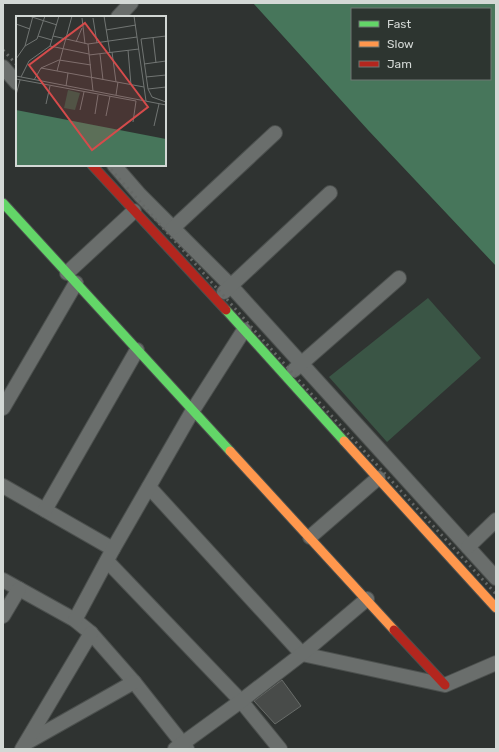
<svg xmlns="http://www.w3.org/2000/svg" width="499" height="752" font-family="Rubik,sans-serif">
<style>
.green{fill:#3a5545}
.water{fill:#47765b;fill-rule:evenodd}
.building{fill:#484b49;stroke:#686c69}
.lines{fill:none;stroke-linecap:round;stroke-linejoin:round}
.street-casing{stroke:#4c504e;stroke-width:16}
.fast-casing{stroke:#4c504e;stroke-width:11}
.slow-casing{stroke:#4c504e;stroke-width:11}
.jam-casing{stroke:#4c504e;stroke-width:11}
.street{stroke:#6a6e6c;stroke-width:14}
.fast{stroke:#63d668;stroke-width:9}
.slow{stroke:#ff974d;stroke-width:9}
.jam{stroke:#b3261e;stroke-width:9}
.rail{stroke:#666967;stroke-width:3;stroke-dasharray:2 4;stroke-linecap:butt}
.inset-road{fill:none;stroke:#717573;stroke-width:1}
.view{fill:#d54b4b;fill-opacity:0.15;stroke:#d54b4b;stroke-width:2}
.inset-edge{fill:none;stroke:#d3d8d5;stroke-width:2}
</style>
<rect width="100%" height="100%" fill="#2f3331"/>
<!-- green -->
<path class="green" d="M428 298 481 358 387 442 329 377Z"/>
<!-- water -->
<path class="water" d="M253 3H496V266L368 130ZM352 9H490V79H352Z"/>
<!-- building -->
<path class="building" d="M282 680 301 706 275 724 254 701Z"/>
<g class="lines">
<!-- street casing -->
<g class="street-casing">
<g id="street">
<path d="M118 17 131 3"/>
<path d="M3 67 17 83"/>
<path d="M114 165 140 195 231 286 496 578"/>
<path d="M173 228 275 133"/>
<path d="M67 273 134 211"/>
<path d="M224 292 330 193"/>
<path d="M294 370 399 278"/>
<path d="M3 408 76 283"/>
<path d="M3 486 113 549"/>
<path d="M149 487 302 654 445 685 496 663"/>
<path d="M45 510 137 350"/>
<path d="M310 537 378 478"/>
<path d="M468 547 496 520"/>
<path d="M107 561 241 701 280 749"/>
<path d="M3 580 75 620 91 633 134 682 187 749"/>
<path d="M3 616 19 589"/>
<path d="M75 620 113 549 193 410 244 330"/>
<path d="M26 743 134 682"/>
<path d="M22 749 91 633"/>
<path d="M175 749 241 701 302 654 367 599"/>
</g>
</g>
<!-- fast casing -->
<g class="fast-casing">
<g id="fast">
<path d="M3 203 230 451"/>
<path d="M226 310 344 441"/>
</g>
</g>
<!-- slow casing -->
<g class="slow-casing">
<g id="slow">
<path d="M344 441 496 608"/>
<path d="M230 451 394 630"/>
</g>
</g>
<!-- jam casing -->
<g class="jam-casing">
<g id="jam">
<path d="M92 165 226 310"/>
<path d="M394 630 445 685"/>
</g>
</g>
<!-- street -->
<use href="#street" class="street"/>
<!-- fast -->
<use href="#fast" class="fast"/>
<!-- slow -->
<use href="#slow" class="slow"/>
<!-- jam -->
<use href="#jam" class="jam"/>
<!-- rail -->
<g class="rail">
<path d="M3 50 17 65"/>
<path d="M107 165 305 387 496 594"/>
</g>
</g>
<!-- overview -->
<g transform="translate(16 16)">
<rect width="150" height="150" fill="#2f3331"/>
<path d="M52 74 64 77 59 94 48 92Z" fill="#3a5545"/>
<path d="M0 94 150 123V150H0Z" fill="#47765b"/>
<path class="inset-road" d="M13 0 41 9M61 0H86M88 0 94 37M118 0 130 85M66 2 69 28M77 2 81 27M0 8 14 13M90 14 120 9M22 20 36 24M37 20 72 28 121 21M150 20 125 23 132 73 136 81 150 86M137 21 140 47M60 26 66 12M72 28 77 75M9 30 17 0M34 30 73 38M112 34 115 69M96 36 100 66M84 38 87 64M73 39 123 33M0 43 9 30 21 23 29 0M128 48 150 45M25 52 128 71M41 55 56 0M0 60 150 89M5 61 13 45 34 30 43 0M130 61 150 59M0 63 120 85M18 64 25 52 43 44 75 49M50 70 52 57M132 73 150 71M0 79 4 64M100 79 102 66M30 88 34 70M64 94 68 76M79 98 82 79M90 100 94 80M117 106 120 85M138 110 143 88"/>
<path class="view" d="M69 7 132 91 76 134 13 49Z"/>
<rect width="150" height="150" class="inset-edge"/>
</g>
<!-- border -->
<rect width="499" height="752" fill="none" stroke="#d3d8d5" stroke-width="8"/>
<!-- legend -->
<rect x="351" y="8" width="140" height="72" fill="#2d3530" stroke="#6f7672"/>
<rect x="359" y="21" width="20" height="6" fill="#63d668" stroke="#6f7672"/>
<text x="387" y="28" font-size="12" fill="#d3d8d5">Fast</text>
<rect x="359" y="41" width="20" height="6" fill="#ff974d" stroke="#6f7672"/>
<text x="387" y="48" font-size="12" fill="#d3d8d5">Slow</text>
<rect x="359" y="61" width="20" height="6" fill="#b3261e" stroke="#6f7672"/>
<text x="387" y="68" font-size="12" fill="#d3d8d5">Jam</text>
</svg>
